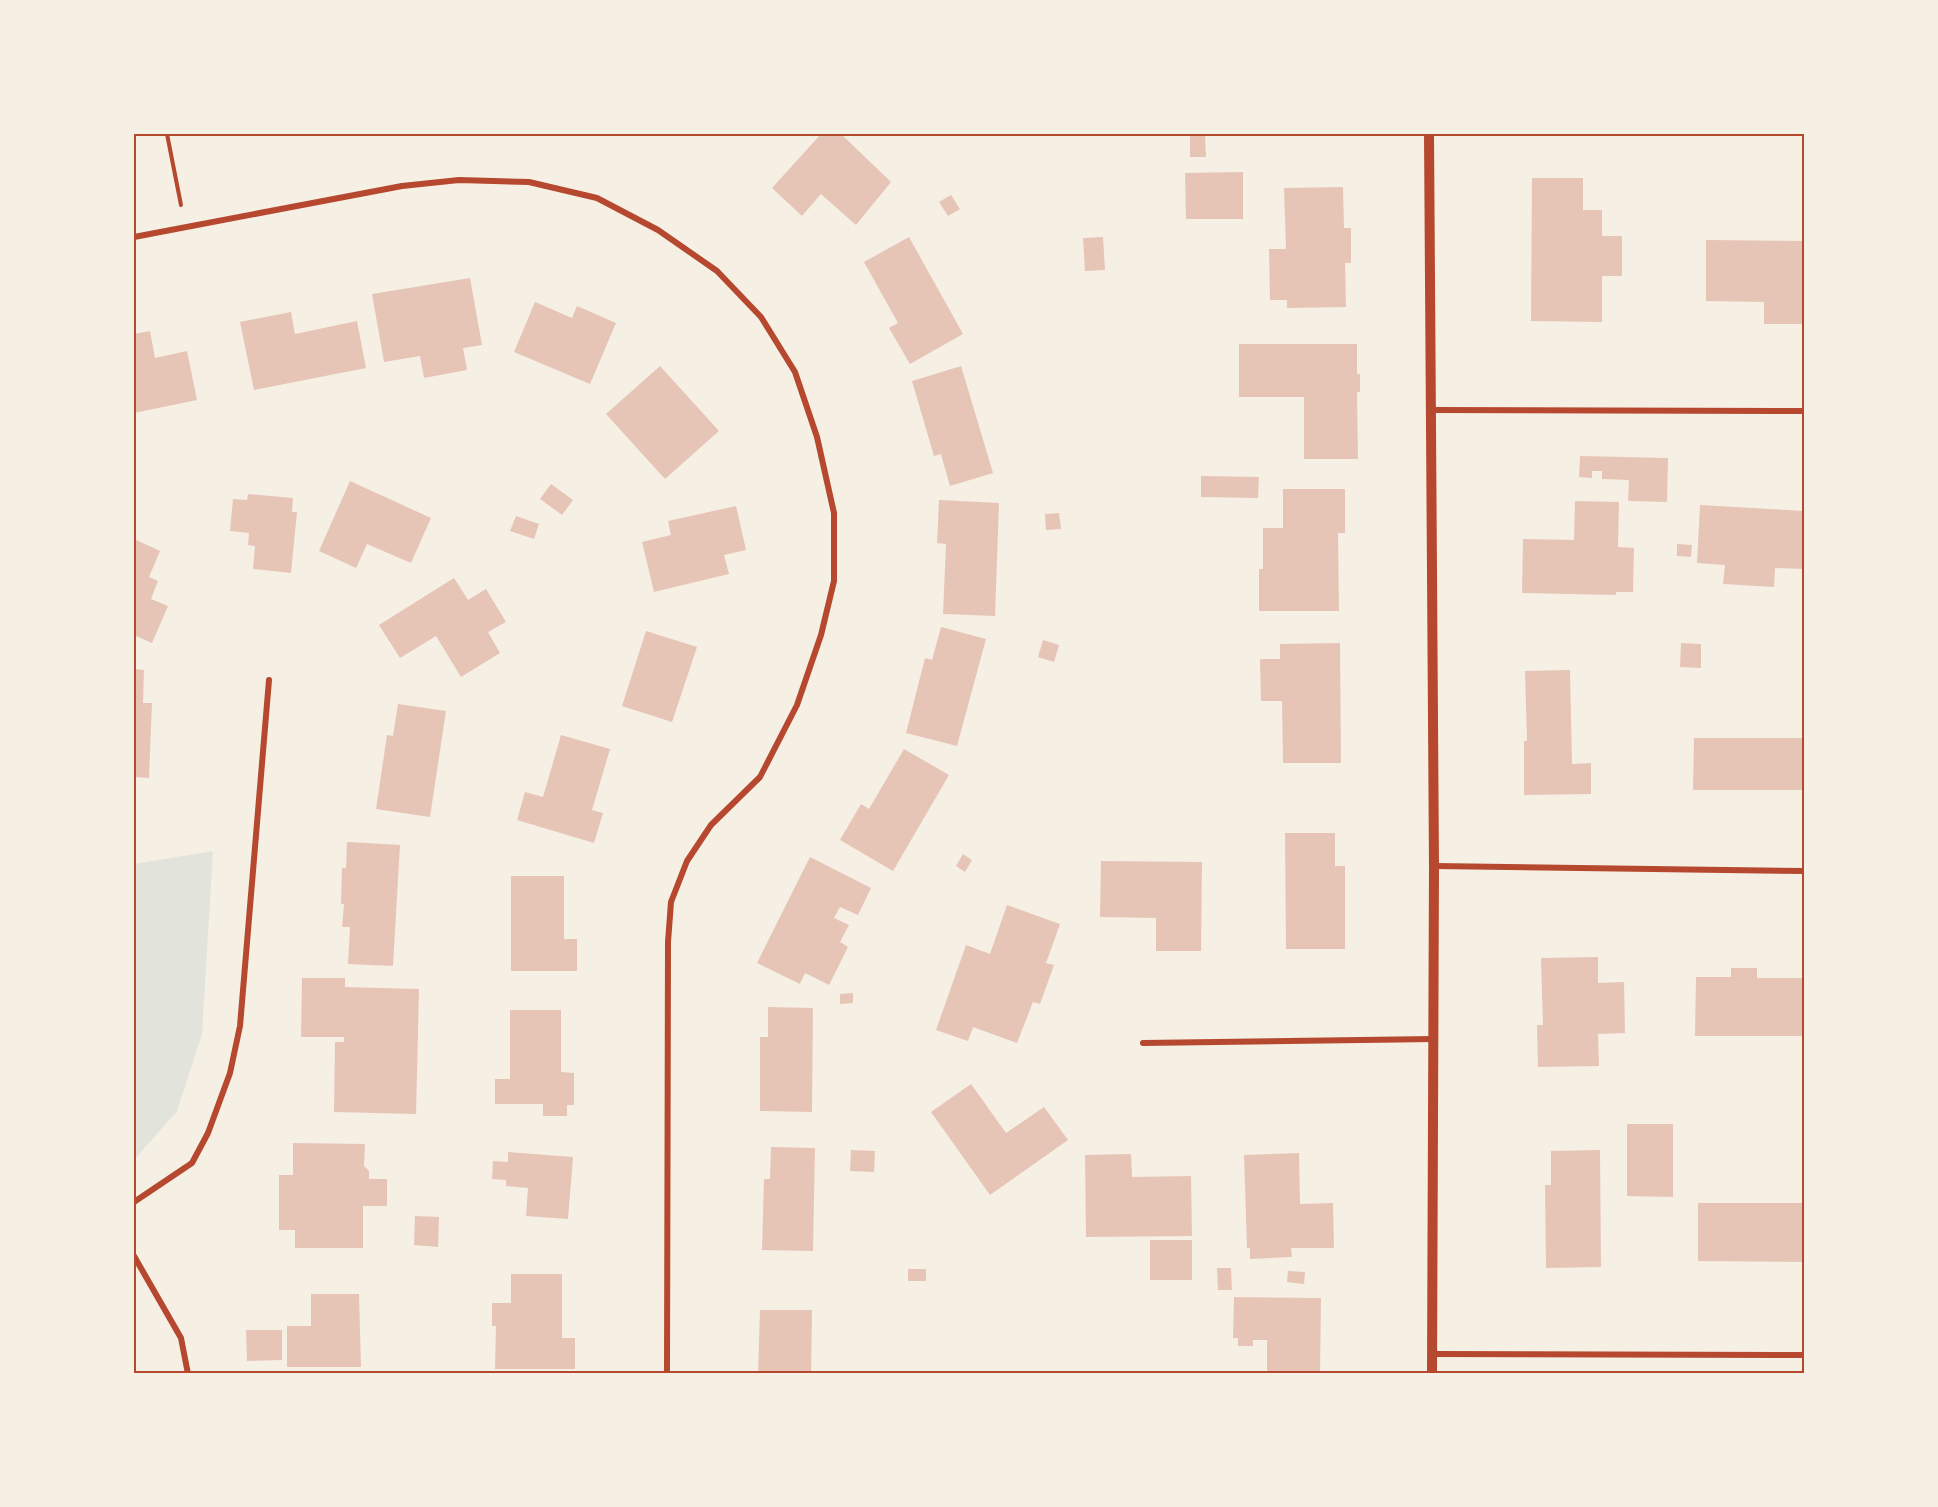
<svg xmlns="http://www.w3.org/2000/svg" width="1938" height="1507" font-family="Raleway,sans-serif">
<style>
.green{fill:#e2e4dc}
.building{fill:#e6c5b7}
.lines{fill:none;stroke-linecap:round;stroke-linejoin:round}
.path{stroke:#b5482f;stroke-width:4}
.minor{stroke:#b5482f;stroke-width:6}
.tertiary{stroke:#b5482f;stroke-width:10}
.neatline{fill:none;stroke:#b5482f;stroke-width:2}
</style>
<rect width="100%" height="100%" fill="#f6efe4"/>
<!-- green -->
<path class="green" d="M213 851 202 1034 177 1111 134 1160V864Z"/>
<!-- building -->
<g class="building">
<path d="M821 134H841L891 182 856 225 821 194 802 216 772 188Z"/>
<path d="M1190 134H1205L1206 157H1190Z"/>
<path d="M1243 172V219H1186L1185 173Z"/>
<path d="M1532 178H1583V210H1602V236H1622V276H1602V322L1531 321Z"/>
<path d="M1343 187 1344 228H1351V263H1345L1346 307 1287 308V300H1270L1269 249H1286L1284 188Z"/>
<path d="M951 195 960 209 948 216 939 202Z"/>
<path d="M909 237 963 334 910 364 889 328 898 323 864 262Z"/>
<path d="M1103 237 1105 270 1085 271 1083 238Z"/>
<path d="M1706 240 1804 241V324H1764V302L1706 301Z"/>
<path d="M470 278 482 345 463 348 467 370 424 378 420 356 384 362 372 294Z"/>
<path d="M535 302 572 318 577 306 616 323 590 384 514 352Z"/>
<path d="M291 312 295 334 357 321 366 368 254 390 240 322Z"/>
<path d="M150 331 155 358 187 351 197 400 134 413V334Z"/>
<path d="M1239 344H1357V374H1360V392H1357L1358 459H1304V397H1239Z"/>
<path d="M660 366 719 431 665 479 606 414Z"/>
<path d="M961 366 993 473 950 486 941 454 934 456 912 381Z"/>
<path d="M1580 456 1668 458 1667 502 1628 501 1629 480 1602 479V471H1592V478L1579 477Z"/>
<path d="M1201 476 1259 477 1258 498 1201 497Z"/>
<path d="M350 481 431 518 411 563 367 544 356 568 319 551Z"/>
<path d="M551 484 573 500 562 515 540 499Z"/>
<path d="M1283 489H1345V533H1338L1339 611H1259V569H1263V528H1283Z"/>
<path d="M248 494 293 498 292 512H297L291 573 253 569 255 546 248 545 249 533 230 531 233 499 247 500Z"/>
<path d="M939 500 999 503 995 616 943 614 946 544 937 543Z"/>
<path d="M1575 501 1619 502 1618 547 1634 548 1633 592H1616V595L1522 593 1523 539 1574 540Z"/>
<path d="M1700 505 1804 511V569L1775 568 1774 587 1723 584 1725 565 1697 563Z"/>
<path d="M736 506 746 550 724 555 729 574 654 592 642 542 671 535 668 521Z"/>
<path d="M1059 513 1061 529 1046 530 1045 514Z"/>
<path d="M516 516 539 524 534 539 510 531Z"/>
<path d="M134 539 160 551 149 577 158 581 151 599 168 606 152 643 134 635Z"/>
<path d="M1677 544 1692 545 1691 557 1677 556Z"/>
<path d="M454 578 468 600 486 589 506 622 488 632 500 653 461 677 436 636 400 658 379 625Z"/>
<path d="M941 627 986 639 957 746 906 733 925 658 932 660Z"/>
<path d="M646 631 697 647 672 722 622 706Z"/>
<path d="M1043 640 1059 645 1054 662 1038 657Z"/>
<path d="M1340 643 1341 763H1283L1282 701H1261L1260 659H1280V644Z"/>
<path d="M1681 643 1701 644V668L1680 667Z"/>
<path d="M134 669 144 670 143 703H152L149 778 134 777Z"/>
<path d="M1570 670 1572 764 1591 763V794L1524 795V741H1527L1525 671Z"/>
<path d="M398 704 446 711 430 817 376 809 387 735 393 736Z"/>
<path d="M561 735 610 749 592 810 603 813 594 843 517 820 525 792 543 797Z"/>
<path d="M1694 738H1804V790H1693Z"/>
<path d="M904 749 949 775 893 871 840 840 861 804 869 809Z"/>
<path d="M1285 833H1335V866H1345V949H1286Z"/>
<path d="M347 842 400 845 393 966 348 964 350 927H342L344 904H341L342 868H346Z"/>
<path d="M963 854 972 860 965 872 956 866Z"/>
<path d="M810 857 871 888 858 915 840 907 834 918 849 925 840 942 848 947 829 985 805 973 800 984 757 963Z"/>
<path d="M1101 861 1202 862 1201 951H1156V918L1100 917Z"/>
<path d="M511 876H564V939H577V971H511Z"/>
<path d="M1007 905 1060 924 1046 963 1054 965 1040 1004 1033 1002 1017 1043 973 1027 968 1041 936 1030 966 945 990 954Z"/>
<path d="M1598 957V983L1624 982 1625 1033 1598 1034 1599 1066 1538 1067 1537 1025H1543L1541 958Z"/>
<path d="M1731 968H1757V978H1804V1036H1695L1696 977H1731Z"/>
<path d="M302 978H345V987L419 989 416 1114 334 1112 335 1042H344V1037H301Z"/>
<path d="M853 993V1003L840 1004V994Z"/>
<path d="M768 1007 813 1008 812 1112 760 1111V1037H768Z"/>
<path d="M510 1010H561V1072L574 1073V1105H567V1116H543V1104H495V1079H510Z"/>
<path d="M971 1084 1006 1133 1044 1107 1068 1140 990 1195 931 1112Z"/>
<path d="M1627 1124H1673V1197L1627 1196Z"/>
<path d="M293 1143 365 1144 364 1166 369 1171V1179H387V1206H363V1248H295V1230H279V1175H293Z"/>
<path d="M771 1147 815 1148 813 1251 762 1250 764 1179H770Z"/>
<path d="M851 1150 875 1151 874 1172 850 1171Z"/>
<path d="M1600 1150 1601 1267 1546 1268 1545 1185H1551V1151Z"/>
<path d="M508 1152 573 1157 568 1219 526 1216 528 1188 506 1186V1180L492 1179 493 1161 508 1162Z"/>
<path d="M1299 1153 1300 1204 1333 1203 1334 1248H1291L1292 1257 1250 1259V1248H1247L1244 1155Z"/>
<path d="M1131 1154 1132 1177 1191 1176 1192 1236 1086 1237 1085 1155Z"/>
<path d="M1698 1203H1804V1262L1698 1261Z"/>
<path d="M415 1216 439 1217 438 1247 414 1245Z"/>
<rect x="1150" y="1240" width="42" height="40"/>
<path d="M1217 1268H1231L1232 1290H1218Z"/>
<rect x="908" y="1269" width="18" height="12"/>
<path d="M1288 1271 1305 1272 1304 1284 1287 1282Z"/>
<path d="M511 1274H562V1338H575V1369H495L496 1326H492V1303H511Z"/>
<path d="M311 1294H359L361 1367H287V1326H311Z"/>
<path d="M1234 1297 1321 1298 1320 1374H1267V1340H1253V1346H1238V1338H1233Z"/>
<path d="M760 1310H812L811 1374H758Z"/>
<path d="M246 1330H282V1360L247 1361Z"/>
</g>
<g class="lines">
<!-- path -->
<path class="path" d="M167 134 181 205"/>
<!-- minor -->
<g class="minor">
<path d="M134 237 402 186 459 180 529 182 597 198 658 230 717 271 761 317 795 372 817 437 834 513V581L821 635 797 705 760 777 711 825 687 861 671 902 668 942 667 1374"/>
<path d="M1431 410 1804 411"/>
<path d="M1434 866 1804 871"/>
<path d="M1143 1043 1434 1039"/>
<path d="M134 1202 192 1163 208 1133 230 1073 240 1026 269 680"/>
<path d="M134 1256 181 1338 188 1374"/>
<path d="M1433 1354 1804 1355"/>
</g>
<!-- tertiary -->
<path class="tertiary" d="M1429 134 1434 866 1432 1374"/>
</g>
<!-- border -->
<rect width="1938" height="1507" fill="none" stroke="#f6efe4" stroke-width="270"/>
<rect x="135" y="135" width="1668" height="1237" class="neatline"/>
</svg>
